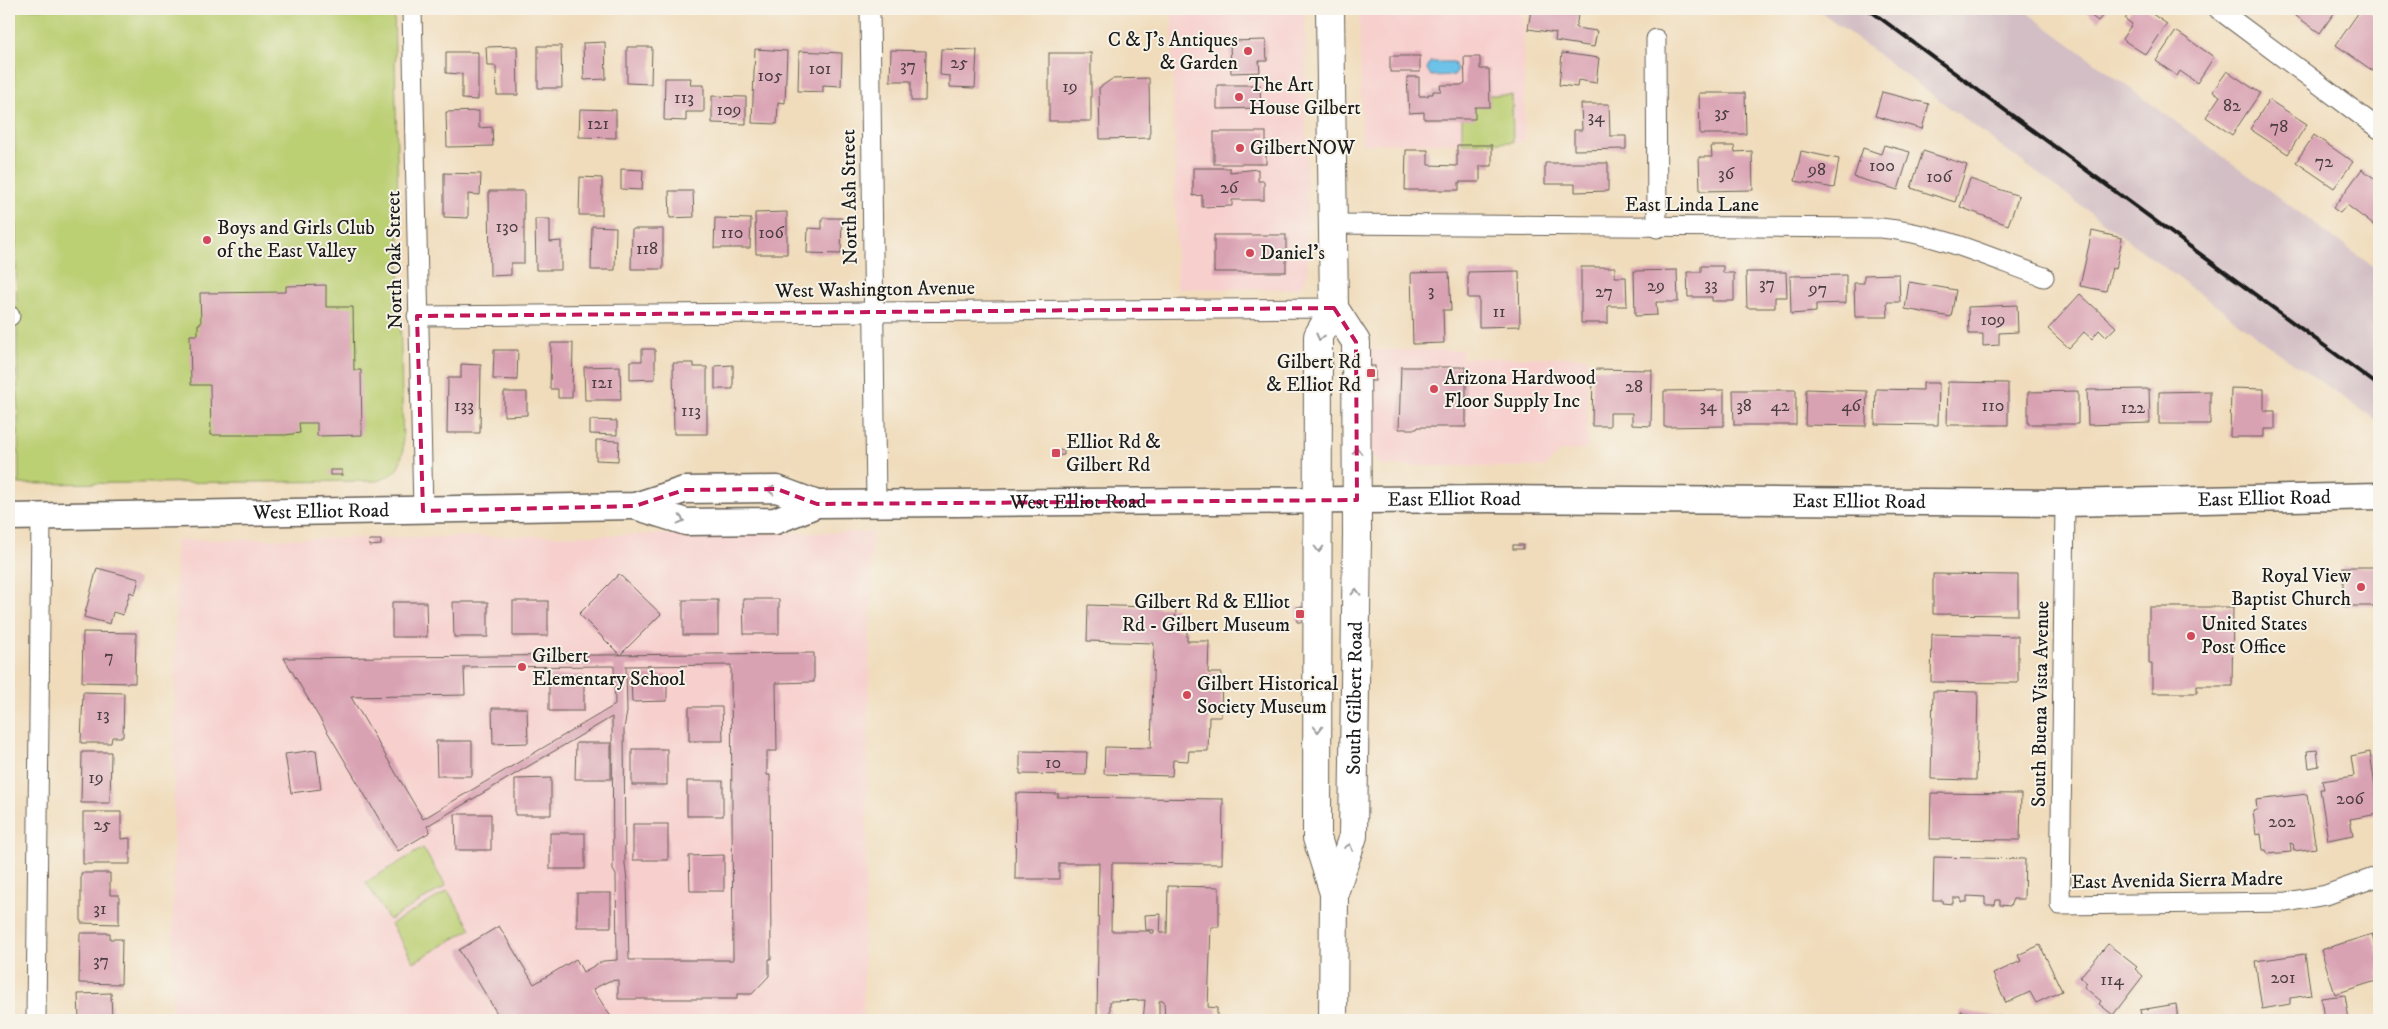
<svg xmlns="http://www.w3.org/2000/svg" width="2388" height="1029" font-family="'IM FELL DW Pica',serif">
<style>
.built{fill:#f7d0ce}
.industrial{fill:#d2bec4}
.green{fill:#bbcf73;stroke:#6c7648}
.water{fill:#6cc2e9;stroke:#446f82}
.building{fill:#d9a2b3;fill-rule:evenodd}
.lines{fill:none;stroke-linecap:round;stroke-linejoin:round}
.street-casing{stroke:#665f54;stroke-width:21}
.secondary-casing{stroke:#665f54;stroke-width:29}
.primary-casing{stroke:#665f54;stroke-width:30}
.street{stroke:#fff;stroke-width:19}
.secondary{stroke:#fff;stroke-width:26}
.primary{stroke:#fff;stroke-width:28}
.rail{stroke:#1c1c1c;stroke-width:4}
.oneway{stroke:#999}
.marked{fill:none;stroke:#c2185b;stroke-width:4;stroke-dasharray:10 6;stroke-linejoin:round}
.poi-dot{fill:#d1495b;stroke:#f7f3e8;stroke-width:2}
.labels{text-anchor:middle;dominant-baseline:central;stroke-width:4;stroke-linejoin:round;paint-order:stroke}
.number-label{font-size:18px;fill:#4b3e42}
.poi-label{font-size:20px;fill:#1c1c1c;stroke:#f7f3e8;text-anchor:start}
.street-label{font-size:20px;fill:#1c1c1c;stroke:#f7f3e8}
</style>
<rect width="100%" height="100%" fill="#f7f3e8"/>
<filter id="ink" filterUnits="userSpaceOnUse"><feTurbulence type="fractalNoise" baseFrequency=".02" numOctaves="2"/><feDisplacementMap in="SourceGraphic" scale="10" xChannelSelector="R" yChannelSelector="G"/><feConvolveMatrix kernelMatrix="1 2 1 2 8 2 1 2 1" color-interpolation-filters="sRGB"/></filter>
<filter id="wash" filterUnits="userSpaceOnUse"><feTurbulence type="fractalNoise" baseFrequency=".0096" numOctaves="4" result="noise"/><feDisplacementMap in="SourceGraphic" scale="20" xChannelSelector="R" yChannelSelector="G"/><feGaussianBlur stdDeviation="1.12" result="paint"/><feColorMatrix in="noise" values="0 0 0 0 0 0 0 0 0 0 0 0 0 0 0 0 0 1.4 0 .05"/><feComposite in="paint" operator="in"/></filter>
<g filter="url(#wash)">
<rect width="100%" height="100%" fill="#f0dcbb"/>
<!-- built -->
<g class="built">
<path d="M1172 9H1305L1308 265 1306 279 1301 286 1289 289H1177Z"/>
<path d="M1359 9H1523L1525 142 1362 144Z"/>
<path d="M1366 350H1462V358L1587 357V450L1561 451 1545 467 1382 466 1370 453Z"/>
<path d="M872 532 863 1020H172L176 540Z"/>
</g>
<!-- industrial -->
<path class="industrial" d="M1817 9H2022L2379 271V422L2282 355Z"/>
<!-- green -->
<g class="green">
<path d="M13 9H394L403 452C398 471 396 474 377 481L19 484Z"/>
<path d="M1462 95H1512L1513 142 1462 143Z"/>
<path d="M423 848 446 886 389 920 366 882Z"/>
<path d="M448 891 471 929 414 962 391 924Z"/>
</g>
<!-- water -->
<path class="water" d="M1430 62H1454L1457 71 1454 75 1431 76 1427 69Z"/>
<g id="blocks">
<!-- building -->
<g class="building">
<path d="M1531 9H1579L1576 28 1597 31 1594 47 1555 41 1556 33 1528 29Z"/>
<path d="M2082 9H2108L2098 21Z"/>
<path d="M2132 9H2145L2167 24 2146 55 2122 39 2132 24 2125 19Z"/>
<path d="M2291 9H2337L2320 33 2289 11Z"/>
<path d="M2361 9H2365L2379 18 2375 28 2379 31V44L2376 48 2379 51V62L2373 71 2336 45Z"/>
<path d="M2176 31 2214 57 2197 83 2180 71 2177 76 2156 61Z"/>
<path d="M1266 40 1267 61H1259L1260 72 1231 73 1230 41Z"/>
<path d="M605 42 606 79 584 80 583 43Z"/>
<path d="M517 46 518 95H497L496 66H487L486 47Z"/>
<path d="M538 46H561L562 88H538Z"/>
<path d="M627 47H652L651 84 627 83Z"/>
<path d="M755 49 787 51 785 103 778 102 777 124 752 123Z"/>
<path d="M941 49 977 50 975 88 950 87V76L940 75Z"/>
<path d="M891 50 926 51 925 101H911V81H890Z"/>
<path d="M799 51 842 53 841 86 823 85V92L798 91Z"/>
<path d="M446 52H478V100L462 99V74L446 73Z"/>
<rect x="1049" y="53" width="42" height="68"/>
<path d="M1562 53 1599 58 1596 83 1578 80 1577 87 1559 85Z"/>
<rect x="1390" y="56" width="30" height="16"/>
<path d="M1464 57H1480V69H1489L1490 107H1475V119H1424V112L1409 113 1407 77H1419V96H1428V94H1433V91H1441L1440 85H1461L1465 83Z"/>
<path d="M2227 71 2260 93 2232 135 2206 117 2220 96 2213 91Z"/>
<path d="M665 78H691L690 85H704V112H686V121L664 120Z"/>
<path d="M1149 78 1150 138 1100 139 1099 88 1112 79Z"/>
<path d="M1217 85H1260L1261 108 1217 109Z"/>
<path d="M1882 92 1929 104 1922 129 1875 116Z"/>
<path d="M1699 93H1745L1746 134H1700Z"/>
<path d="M712 96 746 97V124L712 123Z"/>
<path d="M2269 100 2307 124 2288 154 2250 129Z"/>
<path d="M1581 104H1609L1610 136H1626V149L1574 150V130H1582Z"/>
<path d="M580 109 616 110V138L579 137Z"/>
<path d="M479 111V128L492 127 493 146 447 147 446 112Z"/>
<rect x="1214" y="132" width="52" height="32"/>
<path d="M2314 135 2353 162 2334 188 2296 162Z"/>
<path d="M1457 145H1492V166H1480V182H1459V190H1405L1406 150H1428V165L1457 166Z"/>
<path d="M1884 145 1910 152 1898 190 1854 177 1863 148 1881 154Z"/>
<path d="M1711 146H1734L1735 152 1752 151 1753 190 1700 191 1699 157H1712Z"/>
<path d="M1801 151 1839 159 1834 188 1795 181Z"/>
<path d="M1923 151 1967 165 1955 202 1911 188Z"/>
<path d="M1545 163H1608V191L1575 192V184H1545Z"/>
<path d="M1193 168H1230V172L1258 169V181H1264V200H1232V206L1202 207V195L1193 196Z"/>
<path d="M621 169 643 170 642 190 621 189Z"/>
<path d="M2362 169 2379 182V223L2376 227 2347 205 2340 213 2333 208Z"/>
<path d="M444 173 481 174 480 195 468 194V218L444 217Z"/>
<path d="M580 177 602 178V215H579Z"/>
<path d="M1970 179 2019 196 2008 225 1960 207Z"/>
<path d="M489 191H524V263H511V275L490 276Z"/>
<path d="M669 191H693L694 217 670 218Z"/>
<path d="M787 212V254H756L755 213Z"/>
<path d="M715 218 751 219 750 248H714Z"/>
<path d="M822 218H842L841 254 807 253 808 228 822 229Z"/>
<path d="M535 219H550V242L561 241V270H536Z"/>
<path d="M592 226 616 227 615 270H591Z"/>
<path d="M632 229H663V269H631Z"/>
<path d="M2092 231 2122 238 2116 269 2112 268 2106 291 2080 286Z"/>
<rect x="1214" y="235" width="72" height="37"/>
<path d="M1701 266H1723V273H1734V301H1712V297H1688L1687 272H1701Z"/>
<path d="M1581 267H1615V277H1626L1627 306H1608V323H1581Z"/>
<path d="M1677 270 1678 302H1656L1657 315 1635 316 1634 271Z"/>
<path d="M1519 271 1520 326 1479 327V298H1468V272Z"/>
<path d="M1449 272 1451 310H1443L1444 343 1413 344 1411 273Z"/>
<path d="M1746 272H1786L1787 297H1775V308H1747Z"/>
<path d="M1899 274 1900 302H1887L1888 317H1855L1854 283H1864V275Z"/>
<path d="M1846 275V303L1816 304V312L1791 314 1790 276Z"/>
<path d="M1909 282 1956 290 1951 317 1905 309Z"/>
<path d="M326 285V307H353L354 370H361L362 435 317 436V423H299L300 433 285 435H211L210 385H191L190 335H198V324H201L200 293 286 292V286Z"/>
<path d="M2080 294 2116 327 2106 337 2099 330 2092 339 2084 332 2069 348 2048 329Z"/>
<path d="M2017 305 2018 332 1999 333V345L1983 346V334H1969L1968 307Z"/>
<path d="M551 343H573L572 398H558V389H550Z"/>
<path d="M642 349H655V379L630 380V361H642Z"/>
<path d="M494 350H518L517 380 493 379Z"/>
<path d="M673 363H694V367H707V434H674Z"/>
<path d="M461 364 481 365 480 433H447L448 378H461Z"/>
<path d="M733 365V389H715V366Z"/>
<path d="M620 366 621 400H585L584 367Z"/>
<rect x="1368" y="366" width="7" height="15"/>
<path d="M1401 367H1466V427H1418L1417 429H1399Z"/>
<path d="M9 369H14L13 406H9Z"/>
<path d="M1593 369 1652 370 1651 426 1632 425V413H1610V426H1592Z"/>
<path d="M1948 382 2008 383V425H1947Z"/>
<path d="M1923 383H1939L1938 425 1875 424 1876 389 1923 390Z"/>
<path d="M2231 388 2264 389V411H2275V429H2264V437H2230Z"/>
<path d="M1806 389 1867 391 1866 426 1805 425Z"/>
<path d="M2149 389 2150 423 2088 425 2087 390Z"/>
<path d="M1724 390V426L1664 427V391Z"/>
<path d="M1733 390H1796V425H1734Z"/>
<path d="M2078 391V424H2028V392Z"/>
<path d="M2210 391V424H2159V392Z"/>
<path d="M504 392H527V415L504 416Z"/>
<path d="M590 420 617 421V435L590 434Z"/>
<path d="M596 440 619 441 618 461 596 460Z"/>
<path d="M1064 450V455L1052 456V451Z"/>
<rect x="330" y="470" width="12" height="5"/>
<path d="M369 540H381V545L370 546Z"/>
<rect x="1513" y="545" width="10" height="4"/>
<rect x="2343" y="567" width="36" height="39"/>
<path d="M97 568 139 579 135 594 130 592 123 615 113 612 110 624 84 617Z"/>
<path d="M619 574 661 614 620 655 579 614Z"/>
<path d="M1933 574 2018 575V615L1933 614Z"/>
<path d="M743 599H779V634H744Z"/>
<rect x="683" y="600" width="35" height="35"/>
<rect x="513" y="601" width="35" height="35"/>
<path d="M392 602H426L427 637H392Z"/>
<path d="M453 602H488V637H454Z"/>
<path d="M1088 605 1176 608 1175 629 1187 630V641H1209L1208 673H1222L1221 717H1209L1208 751H1189L1188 761 1173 760 1172 776 1104 774 1105 747 1151 748 1154 643 1087 641Z"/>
<path d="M1297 607H1304L1305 622H1297Z"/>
<path d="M2149 607H2233L2232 686H2197V693H2152V664H2149Z"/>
<path d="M83 632 136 633 135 683 82 682Z"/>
<path d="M1932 634 2018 636V683L1931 682Z"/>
<path d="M814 653V682L776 683 777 751H767V775H770L771 959H769V976L752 994H737V999H618V980L609 981 593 989 613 1020H501L459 950 499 926 534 984 576 959 583 972 603 961 617 960 616 875 613 870 612 717 427 826 430 832 398 851 284 658ZM731 665 733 960H629L627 881 625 864 624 728 627 712 626 666ZM614 666 615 705 423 819 351 697 465 695 464 667Z"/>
<path d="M584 675V711H549V676Z"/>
<path d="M631 675H667V701L632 702Z"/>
<path d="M1933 691 1978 692 1976 780 1931 779Z"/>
<path d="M83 692 124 693 123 737H112L111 743H81Z"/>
<path d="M689 707H722L723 741H689Z"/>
<path d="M492 708H527L528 743 493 744Z"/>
<path d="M436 741H472V776H437Z"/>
<path d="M576 743H611V779H575Z"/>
<rect x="632" y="749" width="35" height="36"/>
<path d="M316 750 321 789 291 793 285 754Z"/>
<path d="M2317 750 2319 766 2309 768 2307 751Z"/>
<path d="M1020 751 1087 752 1086 775 1020 774Z"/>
<path d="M82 752H111L110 803H81Z"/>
<path d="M2370 752 2379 814 2350 819 2353 835 2328 840 2320 789H2324L2322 781 2354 776 2351 756Z"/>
<path d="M551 778V815H515V779Z"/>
<rect x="687" y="781" width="36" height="35"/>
<path d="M1016 793 1059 794 1057 797 1223 799 1222 864 1112 863 1111 931H1150V933H1154V930H1146L1145 915 1161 914 1160 933H1167L1168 886 1219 887V927H1211L1208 1007 1217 1008V1020H1165L1164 1001H1159V1020H1143L1145 1000 1110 1001V1020H1097L1099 863H1059V879H1015Z"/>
<path d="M1931 793 2021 794 2020 840 1930 839Z"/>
<path d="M2307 794 2316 848 2294 851 2293 844 2290 843 2291 852 2268 854 2266 850H2263L2261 834 2256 835 2253 811 2257 810 2256 800Z"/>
<path d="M83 812H121V839L130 838V864H83Z"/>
<path d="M455 814H491V850H456Z"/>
<rect x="633" y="824" width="35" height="36"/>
<rect x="550" y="833" width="35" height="36"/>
<path d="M724 855V891H690L689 856Z"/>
<path d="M1934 857 2025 859 2024 899H2013L2010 906 2000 905V900H1996L1995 905H1985V897L1967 896V902H1961V898H1953V904L1942 903V900H1933Z"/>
<path d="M81 873H110V895H119V924L81 923Z"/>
<rect x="577" y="893" width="34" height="34"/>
<path d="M80 933H110V939H122L121 984 79 983Z"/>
<path d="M2372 934 2379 958V980L2335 994 2321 950Z"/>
<path d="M2108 944 2137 967 2135 969 2143 976 2113 1015 2099 1004 2101 1001 2084 987 2087 983 2080 977Z"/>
<path d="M2040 945 2062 991 2036 1003 2030 992 2006 1003 1993 974 2021 961 2018 955Z"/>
<path d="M2305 954 2311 995 2290 998V1004L2262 1009 2255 961Z"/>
<path d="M111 993 112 1020H79L78 994Z"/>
<path d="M2345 995 2349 1019 2324 1020 2321 998Z"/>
<path d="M2176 1004 2178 1020H2142L2140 1010Z"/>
<path d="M1961 1011 2007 1018V1020H1959Z"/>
</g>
</g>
</g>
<g filter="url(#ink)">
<use href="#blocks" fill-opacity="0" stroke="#665f54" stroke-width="1"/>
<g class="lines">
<!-- street casing -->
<g class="street-casing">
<g id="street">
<path d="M412 9 423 511"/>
<path d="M870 9 876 504"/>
<path d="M2218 9 2379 129"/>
<path d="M1656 39 1657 228"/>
<path d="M1333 224 1881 228C1937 233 1991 258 2044 277"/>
<path d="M9 316H10"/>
<path d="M417 316 1334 308"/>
<path d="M2065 503 2060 905 2287 902 2326 895 2379 876"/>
<path d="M36 1020 41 516"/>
</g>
</g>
<!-- secondary casing -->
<g class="secondary-casing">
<g id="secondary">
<path id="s1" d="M635 506 686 522 775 521 817 504 1489 499 2065 503 2379 496"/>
<path id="s2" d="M9 517 635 506 684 490 777 489 817 504"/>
</g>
</g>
<!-- primary casing -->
<g class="primary-casing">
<g id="primary">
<path d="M1330 9 1334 308 1318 336 1317 838 1334 893"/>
<path id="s3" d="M1333 1020 1334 893 1353 836 1357 535 1356 342 1334 308"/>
</g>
</g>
<!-- street -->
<use href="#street" class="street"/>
<!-- secondary -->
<use href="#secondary" class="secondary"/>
<!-- primary -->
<use href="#primary" class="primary"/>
<!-- rail -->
<path class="rail" d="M1868 9 2379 386"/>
</g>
<!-- one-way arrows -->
<defs><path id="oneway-chevron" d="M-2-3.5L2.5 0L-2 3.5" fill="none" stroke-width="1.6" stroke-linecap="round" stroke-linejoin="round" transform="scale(1.25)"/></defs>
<g class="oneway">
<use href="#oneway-chevron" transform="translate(1320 337) rotate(104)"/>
<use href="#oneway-chevron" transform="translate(1357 451) rotate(-90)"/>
<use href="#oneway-chevron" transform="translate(771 490) rotate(-177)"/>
<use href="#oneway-chevron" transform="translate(681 520) rotate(13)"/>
<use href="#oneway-chevron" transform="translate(1319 549) rotate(90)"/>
<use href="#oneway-chevron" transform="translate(1356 592) rotate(-89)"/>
<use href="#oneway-chevron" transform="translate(1318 729) rotate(90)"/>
<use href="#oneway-chevron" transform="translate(1349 847) rotate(-72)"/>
</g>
</g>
<!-- marked area -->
<path class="marked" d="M1334 308 1356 342 1357 500 817 504 777 489 684 490 635 506 423 511 417 316Z"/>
<!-- markers -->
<g class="poi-dot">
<circle cx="1248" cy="51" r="5"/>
<circle cx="1239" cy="97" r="5"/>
<circle cx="1240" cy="148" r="5"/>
<circle cx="207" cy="240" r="5"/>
<circle cx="1250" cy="253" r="5"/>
<rect x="1366" y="368" width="10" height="10" rx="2.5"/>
<circle cx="1434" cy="389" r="5"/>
<rect x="1051" y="448" width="10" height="10" rx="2.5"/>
<circle cx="2361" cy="587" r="5"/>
<rect x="1295" y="609" width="10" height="10" rx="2.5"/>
<circle cx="2191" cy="636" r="5"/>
<circle cx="522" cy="667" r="5"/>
<circle cx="1187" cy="695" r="5"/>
</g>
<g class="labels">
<!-- number labels -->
<g class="number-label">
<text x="959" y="63">25</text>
<text x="908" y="66">37</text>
<text x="820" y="69">101</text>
<text x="770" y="76">105</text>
<text x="1070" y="87">19</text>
<text x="684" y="98">113</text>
<text x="2232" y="106">82</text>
<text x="729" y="110">109</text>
<text x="1722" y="113">35</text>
<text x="1596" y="117">34</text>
<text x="598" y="124">121</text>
<text x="2279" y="127">78</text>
<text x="2324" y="162">72</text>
<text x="1882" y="166">100</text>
<text x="1817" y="170">98</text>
<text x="1726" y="174">36</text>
<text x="1939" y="177">106</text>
<text x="1229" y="188">26</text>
<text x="507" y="227">130</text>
<text x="732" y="233">110</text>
<text x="771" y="233">106</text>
<text x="647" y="249">118</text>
<text x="1767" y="284">37</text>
<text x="1711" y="285">33</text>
<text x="1656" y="286">29</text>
<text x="1818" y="289">97</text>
<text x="1431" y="291">3</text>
<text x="1604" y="292">27</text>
<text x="1499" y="312">11</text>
<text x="1993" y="320">109</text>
<text x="602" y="383">121</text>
<text x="1634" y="387">28</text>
<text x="464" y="406">133</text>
<text x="1708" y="406">34</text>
<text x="1744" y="406">38</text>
<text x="1780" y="406">42</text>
<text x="1851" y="406">46</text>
<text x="1993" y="406">110</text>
<text x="2133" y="408">122</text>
<text x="691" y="411">113</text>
<text x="109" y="657">7</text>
<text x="103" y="715">13</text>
<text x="1053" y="763">10</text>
<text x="96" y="778">19</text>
<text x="2350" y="799">206</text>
<text x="2282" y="822">202</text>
<text x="102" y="825">25</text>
<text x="100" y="909">31</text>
<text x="101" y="961">37</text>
<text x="2283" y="978">201</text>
<text x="2112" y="980">114</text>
</g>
<!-- poi labels -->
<g class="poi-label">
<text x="1238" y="40" text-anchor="end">C &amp; J's Antiques<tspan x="1238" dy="23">&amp; Garden</tspan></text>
<text x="1249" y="85">The Art<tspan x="1249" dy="23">House Gilbert</tspan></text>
<text x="1250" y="148">GilbertNOW</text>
<text x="217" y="228">Boys and Girls Club<tspan x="217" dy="23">of the East Valley</tspan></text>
<text x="1260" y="253">Daniel's</text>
<text x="1361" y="362" text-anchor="end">Gilbert Rd<tspan x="1361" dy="23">&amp; Elliot Rd</tspan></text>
<text x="1444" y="378">Arizona Hardwood<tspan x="1444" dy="23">Floor Supply Inc</tspan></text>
<text x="1066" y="442">Elliot Rd &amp;<tspan x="1066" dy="23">Gilbert Rd</tspan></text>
<text x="2351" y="576" text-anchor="end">Royal View<tspan x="2351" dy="23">Baptist Church</tspan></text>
<text x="1290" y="602" text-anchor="end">Gilbert Rd &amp; Elliot<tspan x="1290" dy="23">Rd - Gilbert Museum</tspan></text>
<text x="2201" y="624">United States<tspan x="2201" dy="23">Post Office</tspan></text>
<text x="532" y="656">Gilbert<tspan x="532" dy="23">Elementary School</tspan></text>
<text x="1197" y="684">Gilbert Historical<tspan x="1197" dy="23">Society Museum</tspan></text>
</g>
<!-- street labels -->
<g class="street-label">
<text transform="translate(850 197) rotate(-91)">North Ash Street</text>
<text x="1692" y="205">East Linda Lane</text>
<text transform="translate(395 260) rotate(-91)">North Oak Street</text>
<text transform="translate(875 290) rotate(-1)">West Washington Avenue</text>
<text stroke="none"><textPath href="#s1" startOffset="825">East Elliot Road</textPath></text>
<text stroke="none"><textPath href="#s1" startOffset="1635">East Elliot Road</textPath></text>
<text stroke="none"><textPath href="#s1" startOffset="449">West Elliot Road</textPath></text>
<text stroke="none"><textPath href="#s1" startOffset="1230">East Elliot Road</textPath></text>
<text stroke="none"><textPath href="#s2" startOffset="312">West Elliot Road</textPath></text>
<text stroke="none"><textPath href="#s3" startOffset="325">South Gilbert Road</textPath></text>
<text transform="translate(2041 704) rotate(-89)">South Buena Vista Avenue</text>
<text transform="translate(2177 881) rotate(-1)">East Avenida Sierra Madre</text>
</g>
</g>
<!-- margin -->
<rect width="2388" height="1029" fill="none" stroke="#f7f3e8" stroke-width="30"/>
</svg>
